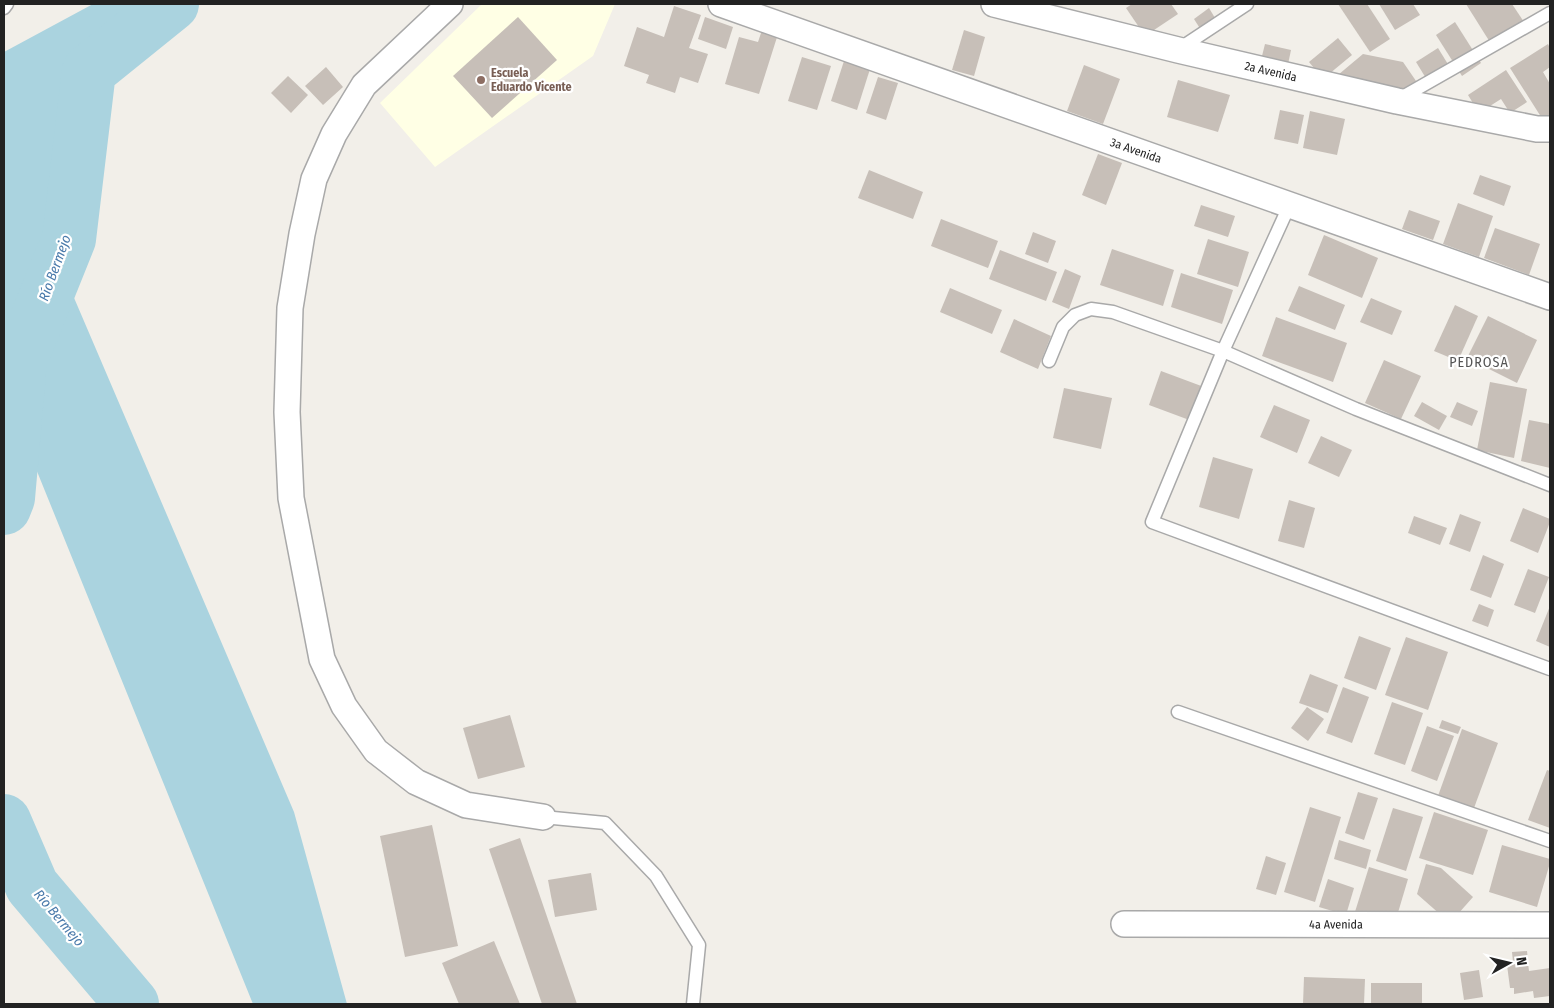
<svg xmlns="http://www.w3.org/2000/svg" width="1554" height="1008" font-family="'Fira Sans Condensed',sans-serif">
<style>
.education{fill:#ffffe5}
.water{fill:#aad3df}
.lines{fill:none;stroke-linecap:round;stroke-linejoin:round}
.river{stroke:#aad3df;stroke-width:54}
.building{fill:#c7bfb8}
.service-casing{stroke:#a9a9a9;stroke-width:15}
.minor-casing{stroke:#a9a9a9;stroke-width:28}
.service{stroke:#fff;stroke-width:12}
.minor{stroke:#fff;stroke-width:25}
.education-dot{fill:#8d6e63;stroke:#fff;stroke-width:2}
.labels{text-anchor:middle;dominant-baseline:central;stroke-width:4.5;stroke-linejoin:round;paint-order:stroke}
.street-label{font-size:12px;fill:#222;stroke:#fff}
.education-label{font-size:12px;font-weight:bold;fill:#785e54;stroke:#fff;text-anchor:start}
.water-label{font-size:14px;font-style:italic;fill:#4a7aab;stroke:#fff}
.neighbourhood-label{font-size:14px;letter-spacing:1px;fill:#555;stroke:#fff}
</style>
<rect width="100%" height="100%" fill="#f2efe9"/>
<!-- education -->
<path class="education" d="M482 4H615L593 56 435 167 380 103Z"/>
<!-- water -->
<path class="water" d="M93 4H183L147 20 53 174 54 251 294 812 347 1004H253L32 459 4 356V52Z"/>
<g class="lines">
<!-- river -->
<g class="river">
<path d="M4 508 8 498 20 361 69 239 89 71 172 4"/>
<path d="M4 821 32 886 132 1004"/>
</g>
</g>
<!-- building -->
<g class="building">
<path d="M1132 4H1171L1178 14 1145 36 1126 8Z"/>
<path d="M1338 4H1367L1390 39 1370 52Z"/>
<path d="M1379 4H1413L1420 15 1395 30Z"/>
<path d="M1466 4H1512L1526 25 1493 47Z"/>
<path d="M674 6 701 15 689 48 708 54 698 83 680 77 675 93 646 83 649 75 624 66 637 27 664 37Z"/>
<path d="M1209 8 1221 28 1206 38 1194 19Z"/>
<path d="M518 17 557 60 492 118 453 76Z"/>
<path d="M705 17 733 27 726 49 698 39Z"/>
<path d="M1455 22 1481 63 1462 76 1436 35Z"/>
<path d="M762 30 778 34 759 94 725 84 739 37 758 42Z"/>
<path d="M964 30 985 37 974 76 952 70Z"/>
<path d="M1338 38 1352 55 1323 79 1309 62Z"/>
<path d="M1265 44 1291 50 1287 69 1260 64Z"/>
<path d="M1548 44 1550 48V67L1543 72 1550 84V116L1543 120 1510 68Z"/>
<path d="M1438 48 1454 74 1432 88 1416 62Z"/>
<path d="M1363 54 1403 62 1427 97 1332 80Z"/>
<path d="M802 57 831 66 817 110 788 101Z"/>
<path d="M844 61 870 69 857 110 831 101Z"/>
<path d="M1084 65 1120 79 1103 124 1067 111Z"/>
<path d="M326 67 343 87 323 105 305 86Z"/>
<path d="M1506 70 1527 102 1510 113 1501 99 1479 113 1468 95Z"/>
<path d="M288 76 308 95 291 113 271 93Z"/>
<path d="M878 77 898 83 886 120 866 113Z"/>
<path d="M1178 80 1230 95 1218 132 1167 117Z"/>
<path d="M1280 110 1304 115 1298 144 1274 139Z"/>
<path d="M1310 111 1345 119 1337 155 1303 148Z"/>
<path d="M1098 154 1122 163 1106 205 1082 195Z"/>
<path d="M869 170 923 192 913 219 858 198Z"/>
<path d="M1480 175 1511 186 1504 206 1473 194Z"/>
<path d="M1458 203 1493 216 1479 257 1443 244Z"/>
<path d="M1201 205 1235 216 1228 237 1194 226Z"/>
<path d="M1409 210 1440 221 1433 240 1402 229Z"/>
<path d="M941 219 998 241 988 268 931 246Z"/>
<path d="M1495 228 1540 244 1529 275 1484 258Z"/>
<path d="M1033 232 1056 241 1048 263 1025 254Z"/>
<path d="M1324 235 1378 258 1362 298 1308 275Z"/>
<path d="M1208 239 1249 252 1238 287 1197 274Z"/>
<path d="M1112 249 1174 270 1163 306 1100 285Z"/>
<path d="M1000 250 1057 272 1046 301 989 279Z"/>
<path d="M1065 269 1081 276 1069 309 1052 302Z"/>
<path d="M1181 273 1233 290 1222 324 1171 307Z"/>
<path d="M1299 286 1345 305 1335 330 1288 311Z"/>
<path d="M950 288 1002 310 992 334 940 312Z"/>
<path d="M1371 298 1402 311 1392 335 1360 322Z"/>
<path d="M1455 305 1478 316 1458 361 1434 351Z"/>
<path d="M1488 316 1537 340 1517 383 1467 358Z"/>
<path d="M1276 317 1347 343 1333 382 1262 356Z"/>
<path d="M1014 319 1051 336 1038 369 1000 352Z"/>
<path d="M1384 360 1421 376 1401 419 1365 403Z"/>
<path d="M1161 371 1204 387 1192 421 1149 405Z"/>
<path d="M1490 382 1527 389 1514 458 1477 450Z"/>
<path d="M1064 388 1112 398 1101 449 1053 438Z"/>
<path d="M1422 402 1447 416 1439 430 1414 416Z"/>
<path d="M1457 402 1478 411 1472 426 1450 417Z"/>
<path d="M1274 405 1310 420 1297 453 1260 437Z"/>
<path d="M1529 420 1550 424V468L1521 461Z"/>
<path d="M1321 436 1352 450 1339 477 1308 463Z"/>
<path d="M1213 457 1253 469 1239 519 1199 507Z"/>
<path d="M1289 500 1315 508 1304 548 1278 541Z"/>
<path d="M1523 508 1550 519V522L1538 553 1510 541Z"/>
<path d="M1460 514 1481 522 1470 552 1449 544Z"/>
<path d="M1414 516 1447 528 1440 545 1408 533Z"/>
<path d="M1483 555 1504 564 1491 598 1470 590Z"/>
<path d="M1528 569 1549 577 1535 613 1514 605Z"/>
<path d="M1479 604 1494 610 1488 627 1472 621Z"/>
<path d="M1550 606V647L1536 641Z"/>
<path d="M1359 636 1391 648 1376 690 1344 678Z"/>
<path d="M1406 637 1448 652 1428 710 1385 695Z"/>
<path d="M1310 674 1338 685 1328 713 1299 703Z"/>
<path d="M1343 687 1369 697 1352 743 1326 733Z"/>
<path d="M1392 702 1423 713 1405 765 1374 754Z"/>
<path d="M1307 707 1324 719 1308 741 1291 728Z"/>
<path d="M510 715 525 767 478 779 463 728Z"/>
<path d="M1442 720 1461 727 1458 734 1439 728Z"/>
<path d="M1427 726 1454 736 1437 781 1411 771Z"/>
<path d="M1462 729 1498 743 1474 808 1438 796Z"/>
<path d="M1547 770 1550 771V828L1528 820Z"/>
<path d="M1358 792 1378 798 1364 840 1345 833Z"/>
<path d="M1310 807 1341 817 1315 902 1284 892Z"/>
<path d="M1393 808 1423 817 1406 871 1376 861Z"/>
<path d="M1434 812 1488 830 1473 875 1419 858Z"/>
<path d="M432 825 458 946 405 957 380 836Z"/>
<path d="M520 838 577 1004H542L489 849Z"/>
<path d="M1339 840 1371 850 1366 869 1334 859Z"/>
<path d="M1502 845 1550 859V863L1537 907 1489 892Z"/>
<path d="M1266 856 1286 863 1276 895 1256 889Z"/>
<path d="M1426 864 1441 868 1473 897 1450 923 1417 894Z"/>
<path d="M1369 867 1408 879 1394 926 1354 915Z"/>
<path d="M591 873 597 910 555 917 548 880Z"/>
<path d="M1328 879 1354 888 1346 915 1319 907Z"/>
<path d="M494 941 520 1004H459L442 963Z"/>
<path d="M1527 951 1528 961 1513 962 1512 952Z"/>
<path d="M1528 963 1529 971 1550 968V996L1534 998 1533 991 1514 994V988H1510L1507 965Z"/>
<path d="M1479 970 1483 997 1464 1000 1460 973Z"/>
<path d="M1304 977 1365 979 1364 1004H1303Z"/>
<rect x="1371" y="983" width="51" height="21"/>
</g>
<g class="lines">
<!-- service casing -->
<g class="service-casing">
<g id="service">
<path d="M4 8 7 4"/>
<path d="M1179 49 1247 4"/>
<path d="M1399 99 1550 13"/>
<path d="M1290 204 1223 351 1152 522 1550 669"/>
<path d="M1049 361 1063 327 1075 315 1091 309 1113 312 1223 351 1356 409 1550 485"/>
<path d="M1178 712 1550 841"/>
<path d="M543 817 605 823 656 876 699 945 693 1004"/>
</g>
</g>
<!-- minor casing -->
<g class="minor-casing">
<g id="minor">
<path d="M450 4 364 85 334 134 314 179 302 234 290 308 287 412 291 498 322 659 344 706 376 751 416 782 466 805 543 817"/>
<path id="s1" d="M721 4 1550 297"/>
<path id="s2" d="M994 4 1178 50 1397 101 1537 129H1550"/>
<path id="s3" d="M1124 924 1550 925"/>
</g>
</g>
<!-- service -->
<use href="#service" class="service"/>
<!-- minor -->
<use href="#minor" class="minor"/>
</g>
<!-- markers -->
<circle class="education-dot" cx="481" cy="80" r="5"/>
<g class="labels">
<!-- street labels -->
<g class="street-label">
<text stroke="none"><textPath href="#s2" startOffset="285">2a Avenida</textPath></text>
<text stroke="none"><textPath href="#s1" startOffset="440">3a Avenida</textPath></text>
<text stroke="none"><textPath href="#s3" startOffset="212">4a Avenida</textPath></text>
</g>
<!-- education labels -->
<g class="education-label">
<text x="491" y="73">Escuela<tspan x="491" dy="14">Eduardo Vicente</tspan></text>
</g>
<!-- water labels -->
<g class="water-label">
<text transform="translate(55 268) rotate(-70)">Río Bermejo</text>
<text transform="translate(59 918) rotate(50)">Río Bermejo</text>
</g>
<!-- neighbourhood labels -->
<g class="neighbourhood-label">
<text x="1479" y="362">PEDROSA</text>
</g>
</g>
<!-- border -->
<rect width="1554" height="1008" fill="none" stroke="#222222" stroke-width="10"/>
<!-- north arrow -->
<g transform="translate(1509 963) rotate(82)" stroke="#ffffff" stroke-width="4" paint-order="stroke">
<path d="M0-4L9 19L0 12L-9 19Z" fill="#222222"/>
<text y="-8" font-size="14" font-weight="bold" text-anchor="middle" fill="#222222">N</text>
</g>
</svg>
